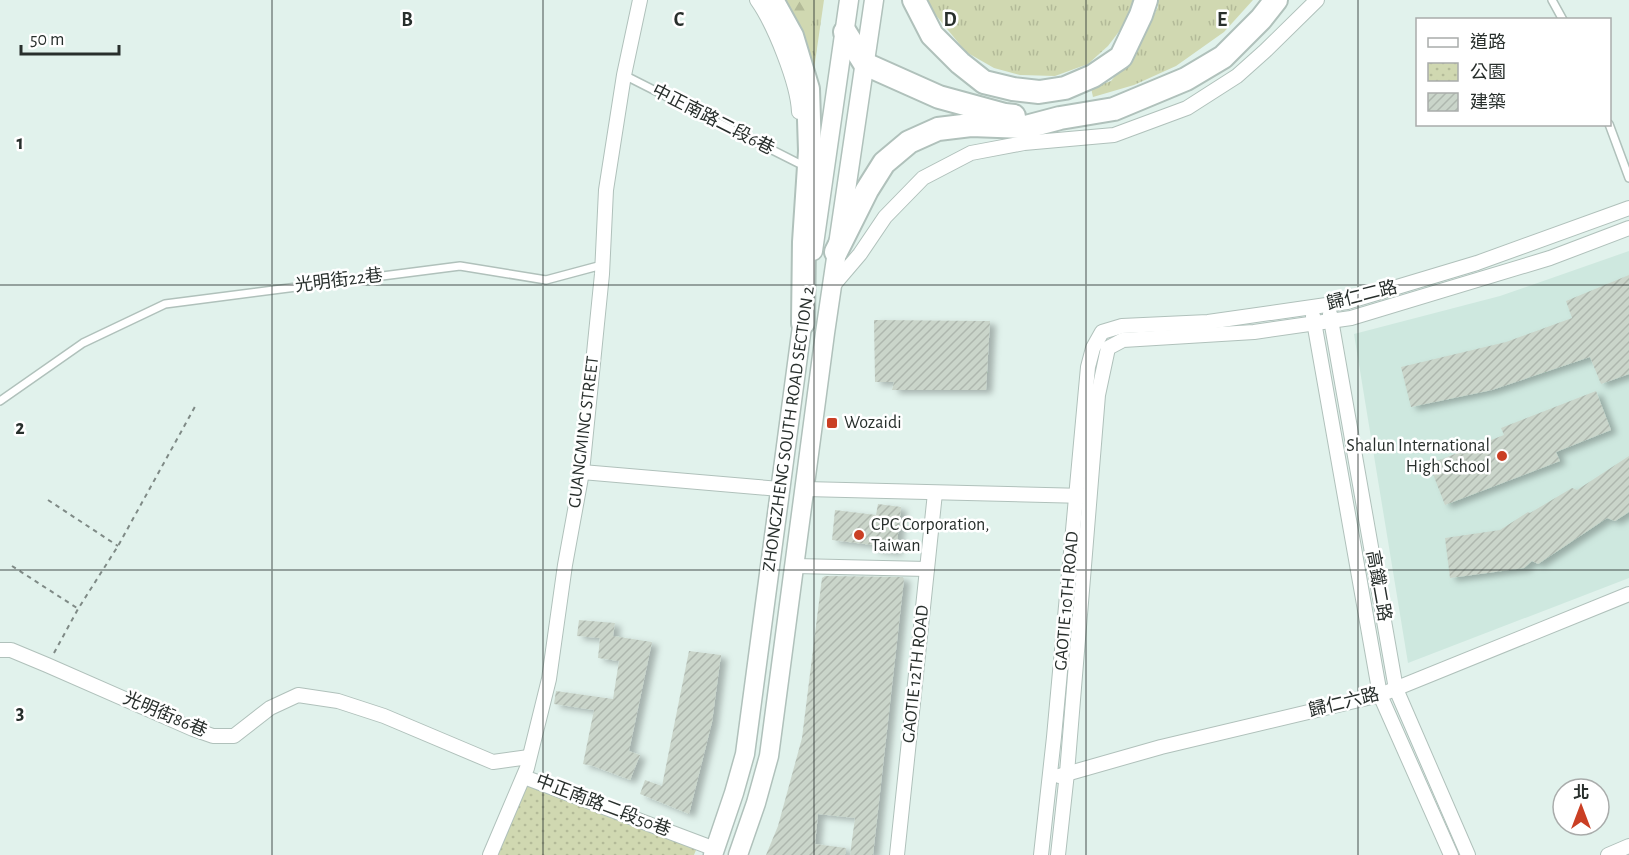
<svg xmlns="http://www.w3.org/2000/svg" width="1629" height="855" font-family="'Alegreya Sans','Noto Sans TC',sans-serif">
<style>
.built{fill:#cee8df}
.grass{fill:url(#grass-tufts)}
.forest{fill:url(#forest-firs)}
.park{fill:url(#park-dots)}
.building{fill:url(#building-hatch);filter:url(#shadow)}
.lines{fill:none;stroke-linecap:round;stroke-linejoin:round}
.service-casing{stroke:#b0c1bb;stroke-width:10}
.minor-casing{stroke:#b0c1bb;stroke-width:16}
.tertiary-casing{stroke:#b0c1bb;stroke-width:21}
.trunk-casing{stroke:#b0c1bb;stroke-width:26}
.path{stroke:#7f8a86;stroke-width:2;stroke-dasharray:4.5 4.5;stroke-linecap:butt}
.service{stroke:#fff;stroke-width:7}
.minor{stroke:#fff;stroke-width:14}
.tertiary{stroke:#fff;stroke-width:18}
.trunk{stroke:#fff;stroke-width:22}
.grid{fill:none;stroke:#282f2c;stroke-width:1.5;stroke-opacity:0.55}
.poi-dot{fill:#ca3f24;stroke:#fff;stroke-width:2}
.labels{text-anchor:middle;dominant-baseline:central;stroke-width:5;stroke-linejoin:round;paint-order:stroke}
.street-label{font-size:18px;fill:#282f2c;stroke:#fff}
.poi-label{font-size:18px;fill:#282f2c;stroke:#fff;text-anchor:start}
.grid-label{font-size:20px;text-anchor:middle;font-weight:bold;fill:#282f2c;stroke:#fff;stroke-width:5;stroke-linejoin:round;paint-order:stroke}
</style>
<defs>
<pattern id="grass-tufts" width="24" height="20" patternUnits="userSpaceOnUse" patternTransform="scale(1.5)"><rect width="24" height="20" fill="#d0d8b1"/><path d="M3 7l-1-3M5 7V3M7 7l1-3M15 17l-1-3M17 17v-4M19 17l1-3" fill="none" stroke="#b3ba98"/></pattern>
<pattern id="forest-firs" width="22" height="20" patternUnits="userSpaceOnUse" patternTransform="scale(1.5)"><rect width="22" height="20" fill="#d0d8b1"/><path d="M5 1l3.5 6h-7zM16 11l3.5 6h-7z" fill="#b3ba98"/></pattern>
<pattern id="park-dots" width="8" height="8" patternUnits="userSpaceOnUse" patternTransform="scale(1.5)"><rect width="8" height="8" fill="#d0d8b1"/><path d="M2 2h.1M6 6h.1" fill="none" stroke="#b3ba98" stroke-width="1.8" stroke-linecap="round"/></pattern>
<pattern id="building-hatch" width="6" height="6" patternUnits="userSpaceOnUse" patternTransform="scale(1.5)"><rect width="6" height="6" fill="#cad5ca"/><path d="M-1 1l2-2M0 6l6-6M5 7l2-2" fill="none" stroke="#aeb7ae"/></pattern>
<filter id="shadow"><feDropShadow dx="6" dy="3.5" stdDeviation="3" flood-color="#0004"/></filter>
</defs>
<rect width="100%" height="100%" fill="#e1f2ec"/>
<!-- built -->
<path class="built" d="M1629 251V578L1408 663 1354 334 1500 296Z"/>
<!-- grass -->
<g class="grass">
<path d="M780 0H824L813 76Z"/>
<path d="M927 0H1133L1127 21 1108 46 1088 64 1055 76 1020 75 994 68 966 52 934 13Z"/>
<path d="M1158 0H1253L1224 32 1176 66 1134 85 1093 97 1091 88 1111 81 1137 50 1158 7Z"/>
</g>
<!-- forest -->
<path class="forest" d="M780 0H814L808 64Z"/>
<!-- park -->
<path class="park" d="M535 781 696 850 694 855H490L520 787Z"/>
<!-- building -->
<g class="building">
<path d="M1629 275V374L1601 384 1590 357 1492 390 1411 407 1401 367 1506 342 1572 318 1566 301Z"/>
<path d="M874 320 990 321 986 390H892L894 382H875Z"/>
<path d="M1596 391 1611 430 1556 452 1560 461 1445 505 1429 464 1504 435 1501 428Z"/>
<path d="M1629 456V512L1615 521 1607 518 1538 564 1532 561 1524 568 1450 578 1445 538 1500 530 1528 512 1530 513 1572 488 1577 490Z"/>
<path d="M878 504 901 507 896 552 873 549V545L832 540 835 510 876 515Z"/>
<path d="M825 576 903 577 904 579 873 855H850L855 818 818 814 815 844 846 848V855H766L778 826 802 738 822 578Z"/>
<path d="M579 620 615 623 613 636 652 642 629 751 640 755 630 780 593 766 583 764 594 710 554 704 556 691 613 699 619 661 598 658 600 638 577 636Z"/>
<path d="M689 651 721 655 712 722 689 814 640 794 645 780 662 786Z"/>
</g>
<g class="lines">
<!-- service casing -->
<g class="service-casing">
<g id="service">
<path d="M1552 0 1563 20"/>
<path d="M624 75 802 165"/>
<path d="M1609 124 1629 178"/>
<path d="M0 401 83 343 165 304 460 266 546 280 602 265"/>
</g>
</g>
<!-- minor casing -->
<g class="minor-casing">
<g id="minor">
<path d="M757 0C774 24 798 83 799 112"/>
<path d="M831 288 860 254 885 217 923 178 971 153 1024 143 1114 135 1187 108 1237 76 1265 51 1317 0"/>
<path d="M1330 314 1396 689 1468 855"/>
<path d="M1313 316 1380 695 1451 855"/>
<path d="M582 472 780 489"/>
<path d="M805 489 1085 496"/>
<path d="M795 566 927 569"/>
<path d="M0 650H11L47 665 193 729 213 736H234L270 708 298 695 338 701 384 716 493 762 529 757"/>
<path d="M1059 776 1161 747 1380 695 1629 594"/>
<path d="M524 777 715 849"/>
<path d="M490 855 527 768 549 679 565 565 582 472 602 274 606 190 624 75 640 0"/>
<path d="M897 855 935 493"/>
<path d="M1041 855 1054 737 1088 367 1093 348 1102 332 1122 326 1208 322 1347 302 1477 263 1629 208"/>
<path d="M1058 855 1067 773 1098 395 1108 348 1123 340 1254 332 1351 318 1550 258 1629 228"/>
<path d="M1608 855 1629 846"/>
</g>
</g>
<!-- tertiary casing -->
<g class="tertiary-casing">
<g id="tertiary">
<path d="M813 251 849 0"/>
<path d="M713 855 734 793 745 754 804 311"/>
<path d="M738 855 756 803 769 756 825 333 874 0"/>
</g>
</g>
<!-- trunk casing -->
<g class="trunk-casing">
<g id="trunk">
<path d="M772 0 792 36 808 89 810 151 804 242 803 323"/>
<path d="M914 0 932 35 960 63 984 82 1013 89 1039 92 1065 88 1093 76 1121 57 1141 15 1146 0"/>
<path d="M845 32 865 64 939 97 1005 115 1014 116"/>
<path d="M836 252 867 190 884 163 909 142 938 129 971 125 1026 127 1060 118 1114 109 1186 79 1223 57 1261 19 1276 0"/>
</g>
</g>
<!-- path -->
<g class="path">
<path d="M48 500 118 546"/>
<path d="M12 566 77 608"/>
<path d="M54 653 78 609 118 546 197 403"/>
</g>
<!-- service -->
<use href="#service" class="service"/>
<!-- minor -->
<use href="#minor" class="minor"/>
<!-- tertiary -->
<use href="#tertiary" class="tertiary"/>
<!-- trunk -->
<use href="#trunk" class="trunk"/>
</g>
<!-- grid -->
<path class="grid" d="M272 0V855M543 0V855M814 0V855M1086 0V855M1358 0V855M0 285H1629M0 570H1629"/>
<!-- markers -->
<g class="poi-dot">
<rect x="826" y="417" width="12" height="12" rx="3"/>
<circle cx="1502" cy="456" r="6"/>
<circle cx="859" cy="535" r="6"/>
</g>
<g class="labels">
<!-- street labels -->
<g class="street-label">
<text transform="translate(713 120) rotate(27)">中正南路二段6巷</text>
<text transform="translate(339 281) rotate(-7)">光明街22巷</text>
<text transform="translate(1362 296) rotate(-14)">歸仁二路</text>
<text transform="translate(789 429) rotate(-82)">ZHONGZHENG SOUTH ROAD SECTION 2</text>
<text transform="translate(584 432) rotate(-83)">GUANGMING STREET</text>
<text transform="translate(1378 586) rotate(80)">高鐵二路</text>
<text transform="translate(1067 601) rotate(-85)">GAOTIE 10TH ROAD</text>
<text transform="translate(916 674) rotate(-84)">GAOTIE 12TH ROAD</text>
<text transform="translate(1344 703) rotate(-14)">歸仁六路</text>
<text transform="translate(165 715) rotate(23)">光明街86巷</text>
<text transform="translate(603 806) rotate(21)">中正南路二段50巷</text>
</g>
<!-- poi labels -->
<g class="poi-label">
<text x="844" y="423">Wozaidi</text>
<text x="1490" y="446" text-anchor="end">Shalun International<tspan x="1490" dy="21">High School</tspan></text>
<text x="871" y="525">CPC Corporation,<tspan x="871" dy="21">Taiwan</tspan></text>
</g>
</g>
<g class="grid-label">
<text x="407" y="26">B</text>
<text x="679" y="26">C</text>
<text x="950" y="26">D</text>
<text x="1222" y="26">E</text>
<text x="20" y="149">1</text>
<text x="20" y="434">2</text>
<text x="20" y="719">3</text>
</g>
<!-- legend -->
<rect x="1416" y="18" width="195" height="108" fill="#ffffff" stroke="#a9acab" stroke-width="1.5"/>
<rect x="1428" y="38" width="30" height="9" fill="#ffffff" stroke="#a9acab" stroke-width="1.5"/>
<text x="1470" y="48" font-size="18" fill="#282f2c">道路</text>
<rect x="1428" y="63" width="30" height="18" fill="url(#park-dots)" stroke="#a9acab" stroke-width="1.5"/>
<text x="1470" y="78" font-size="18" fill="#282f2c">公園</text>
<rect x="1428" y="93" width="30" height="18" fill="url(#building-hatch)" stroke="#a9acab" stroke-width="1.5"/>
<text x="1470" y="108" font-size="18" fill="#282f2c">建築</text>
<!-- north arrow -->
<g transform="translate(1581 807)"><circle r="28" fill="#ffffff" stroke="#a9acab" stroke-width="1.5"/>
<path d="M0-4.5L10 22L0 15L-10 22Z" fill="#ca3f24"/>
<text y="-9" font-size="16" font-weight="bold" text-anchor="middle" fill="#282f2c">北</text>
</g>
<!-- scale -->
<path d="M21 45v9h98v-9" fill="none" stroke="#282f2c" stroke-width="3"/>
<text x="30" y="45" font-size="18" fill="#282f2c" stroke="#ffffff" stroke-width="4.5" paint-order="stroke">50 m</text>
</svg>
